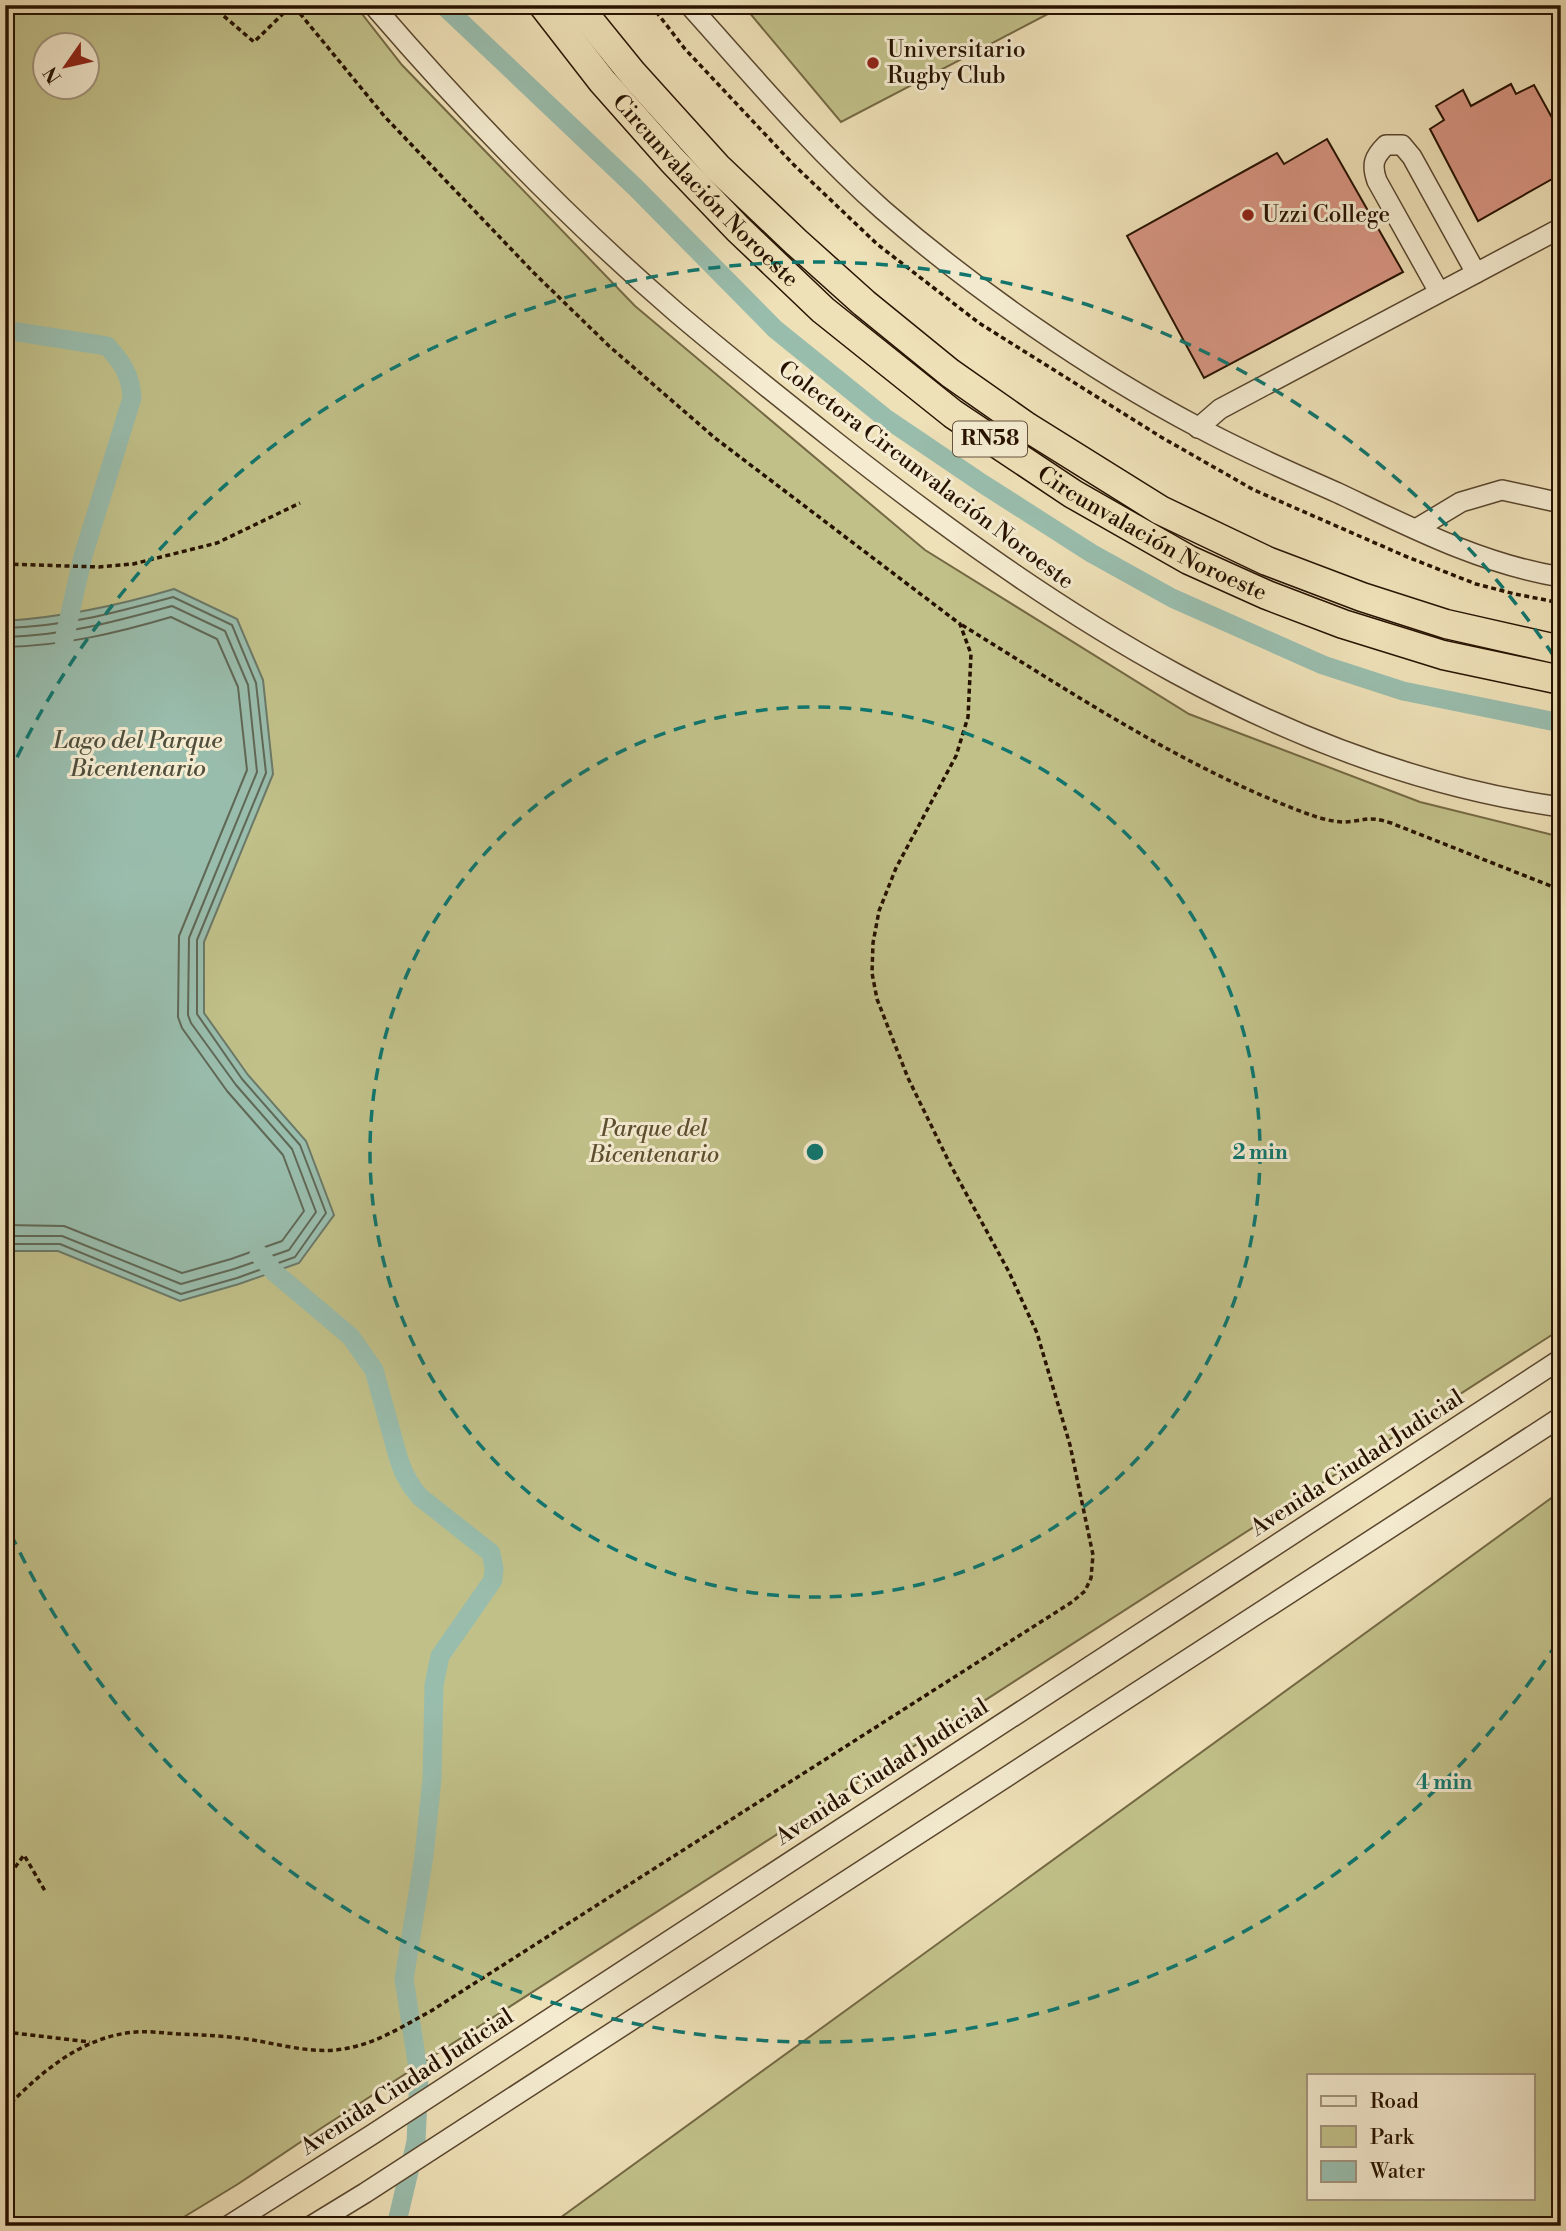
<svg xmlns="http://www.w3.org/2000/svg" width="1566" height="2231" font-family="'Libre Bodoni',serif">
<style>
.green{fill:#c1c089;stroke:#746944;stroke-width:2;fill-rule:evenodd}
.water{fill:#99bdad;stroke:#6b7968;stroke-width:2}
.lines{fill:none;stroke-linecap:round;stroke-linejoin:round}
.shore{stroke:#606856;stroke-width:2}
.canal{stroke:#99bdad;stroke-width:19}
.building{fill:#d69481;stroke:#271200;stroke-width:2}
.minor-casing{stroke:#59462e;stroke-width:22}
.highway-casing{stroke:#271200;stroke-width:31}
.path{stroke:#271200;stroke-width:3.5;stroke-dasharray:5 3.5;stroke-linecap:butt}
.minor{stroke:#f4ebd0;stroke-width:19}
.highway{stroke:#eee0b7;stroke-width:28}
.ring{fill:none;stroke:#0f766e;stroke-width:3.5;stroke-dasharray:12 9}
.poi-dot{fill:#8f2418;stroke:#f4ebd0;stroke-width:2.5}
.labels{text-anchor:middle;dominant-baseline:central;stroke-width:6;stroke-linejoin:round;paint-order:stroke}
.shield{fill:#f4ebd0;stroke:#64533e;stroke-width:2}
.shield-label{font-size:21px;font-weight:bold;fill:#271200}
.poi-label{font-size:23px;fill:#271200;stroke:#f4ebd0;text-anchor:start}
.street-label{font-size:23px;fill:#271200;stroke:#f4ebd0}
.park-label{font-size:23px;font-style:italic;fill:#5d4f30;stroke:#f4ebd0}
.water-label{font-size:24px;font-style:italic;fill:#4f4e3d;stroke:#f4ebd0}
.centre{fill:#0f766e;stroke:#f4ebd0;stroke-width:3.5}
.ring-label{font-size:21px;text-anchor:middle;font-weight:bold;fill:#0f766e;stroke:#f4ebd0;stroke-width:6;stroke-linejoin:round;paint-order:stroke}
</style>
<rect width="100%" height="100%" fill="#eee0b7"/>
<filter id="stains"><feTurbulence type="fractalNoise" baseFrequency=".00286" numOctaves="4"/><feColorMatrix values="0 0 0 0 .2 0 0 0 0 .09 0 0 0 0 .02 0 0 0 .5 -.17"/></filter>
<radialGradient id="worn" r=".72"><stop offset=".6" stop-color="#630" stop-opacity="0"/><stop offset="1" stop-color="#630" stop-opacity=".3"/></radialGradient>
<!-- green -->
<g class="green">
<path d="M5 5H355L402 65 635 306 925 550 1189 714 1420 802 1561 837V1329L323 2127 238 2184 169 2226H5ZM46 46H88V88H46Z"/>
<path d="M743 5H1065L841 122Z"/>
<path d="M1561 1491V2226H549ZM1309 2075H1533V2198H1309Z"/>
</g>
<!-- water -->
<path class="water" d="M174 589 237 619 263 680 273 774 204 942V1013L248 1075 306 1141 334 1215 299 1263 239 1284 180 1301 58 1251H5V621C65 617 117 606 174 589Z"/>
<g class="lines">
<!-- shore -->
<g class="shore">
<path d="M5 628C64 627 117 612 173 597L232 625 256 683 266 773 197 940V1014L242 1079 300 1145 326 1213 295 1257 237 1278 181 1294 60 1244H5"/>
<path d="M5 637C64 636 117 621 172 606L225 631 248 685 257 772 189 938 188 1015 191 1023 236 1085 292 1149 316 1212 289 1250 234 1269 181 1284 62 1236H5"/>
<path d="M5 647C62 646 117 633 171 617L217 639 238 687 247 770 179 936 178 1017 182 1028 227 1091 283 1155 304 1211 282 1241 231 1259 182 1273 64 1226 5 1225"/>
</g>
<!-- canal -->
<g class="canal">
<path d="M443 5 636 188 775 329 884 417 983 484 1091 553 1172 598 1323 665 1403 691 1561 723"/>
<path d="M5 330 107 346C122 362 131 376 132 398L83 556 64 640"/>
<path d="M259 1254 274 1272 351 1337 374 1370 399 1460 404 1473 412 1487 420 1497 491 1553 494 1568 493 1580 440 1656 434 1685 432 1779 424 1856 404 1979 419 2075 416 2142 396 2226"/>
</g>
</g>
<!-- building -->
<g class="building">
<path d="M1511 84 1516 94 1534 85 1561 134V174L1478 221 1430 129 1444 120 1436 106 1463 90 1471 106Z"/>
<path d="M1327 139 1403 272 1204 378 1127 236 1277 153 1284 164Z"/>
</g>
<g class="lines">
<!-- minor casing -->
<g class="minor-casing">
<g id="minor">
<path d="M373 5C466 113 569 220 677 313 729 357 783 400 836 442 1049 610 1286 769 1561 807"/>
<path d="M689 5C752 75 813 148 883 210 975 290 1090 370 1198 427 1243 452 1291 472 1338 493 1410 527 1481 564 1561 577"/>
<path d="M1439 292 1377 181C1371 164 1374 157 1386 145H1402L1412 157 1476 273"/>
<path d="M1198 428 1220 409 1561 228"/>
<path d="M1416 529 1461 502 1502 490 1561 503"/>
<path d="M228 2226 373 2134 1561 1359"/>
<path d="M311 2226 365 2193 1561 1417"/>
</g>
</g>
<!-- highway casing -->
<g class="highway-casing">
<g id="highway">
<path id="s1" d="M543 5 602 81 672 160 738 229 823 310 953 414 1073 494 1189 560 1267 595 1343 624 1443 655 1561 680"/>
<path d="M577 5 633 74 717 167 796 242 864 303 950 373 1027 427 1160 510 1267 561 1362 597 1446 624 1561 650"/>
</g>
</g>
<!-- path -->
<g class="path">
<path d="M211 5 254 42 292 5"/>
<path d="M651 5 685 49 794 165 877 244 979 323 1161 437 1254 490 1405 556 1476 584 1515 594 1561 603"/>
<path d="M5 564 99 567 133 564 217 543 300 503"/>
<path d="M962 625C1074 694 1184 768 1308 814 1319 818 1333 822 1344 822 1366 821 1367 815 1391 823L1561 890"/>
<path d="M5 1881 24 1855 45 1891"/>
<path d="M5 2032 90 2042"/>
<path d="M5 2109C41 2072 82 2036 136 2032 150 2031 164 2033 178 2034 204 2035 228 2036 253 2040 282 2045 314 2054 343 2049 376 2044 403 2026 431 2011L1072 1602 1085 1591 1091 1578 1093 1555 1070 1445 1037 1333 1009 1272 950 1164 908 1078 877 999 872 973 873 943 879 911 896 868 956 756 968 717 971 654 960 624 715 438 609 346 534 273 385 117 293 5"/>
</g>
<!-- minor -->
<use href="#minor" class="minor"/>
<!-- highway -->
<use href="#highway" class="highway"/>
</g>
<!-- distance rings -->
<g class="ring">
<circle cx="815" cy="1152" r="445"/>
<path d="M1557 1643A890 890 0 0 1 8 1528M8 776A890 890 0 0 1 1557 661"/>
</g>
<!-- markers -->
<g class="poi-dot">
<circle cx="873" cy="63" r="7"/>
<circle cx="1248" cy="215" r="7"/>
</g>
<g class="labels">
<!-- shield labels -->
<rect class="shield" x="953" y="421.5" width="74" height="35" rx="5"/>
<g class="shield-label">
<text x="990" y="439">RN58</text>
</g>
<!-- poi labels -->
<g class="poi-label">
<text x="887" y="50">Universitario<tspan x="887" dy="26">Rugby Club</tspan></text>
<text x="1262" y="215">Uzzi College</text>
</g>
<!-- street labels -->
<g class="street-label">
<text stroke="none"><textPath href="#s1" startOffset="247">Circunvalación Noroeste</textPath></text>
<text transform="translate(926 475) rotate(37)">Colectora Circunvalación Noroeste</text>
<text stroke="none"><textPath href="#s1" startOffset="814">Circunvalación Noroeste</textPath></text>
<text transform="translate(1357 1463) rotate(-33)">Avenida Ciudad Judicial</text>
<text transform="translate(882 1772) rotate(-33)">Avenida Ciudad Judicial</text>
<text transform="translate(407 2082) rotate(-33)">Avenida Ciudad Judicial</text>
</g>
<!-- park labels -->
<g class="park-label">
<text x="654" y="1129">Parque del<tspan x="654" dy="26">Bicentenario</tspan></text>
</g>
<!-- water labels -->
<g class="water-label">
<text x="138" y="741">Lago del Parque<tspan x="138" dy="28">Bicentenario</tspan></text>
</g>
</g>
<circle cx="815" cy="1152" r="10" class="centre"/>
<g class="ring-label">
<text x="1260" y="1159">2 min</text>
<text x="1444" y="1789">4 min</text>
</g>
<!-- margin -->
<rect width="1566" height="2231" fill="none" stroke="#eee0b7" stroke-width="28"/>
<rect x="7" y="7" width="1552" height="2217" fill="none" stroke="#271200" stroke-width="3.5"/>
<rect x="14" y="14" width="1538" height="2203" fill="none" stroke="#271200" stroke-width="2"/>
<!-- legend -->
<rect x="1307" y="2074" width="228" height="126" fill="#f4ebd0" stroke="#a2947d" stroke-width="2"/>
<rect x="1321" y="2096" width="35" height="10" fill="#f4ebd0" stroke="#a2947d" stroke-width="2"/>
<text x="1370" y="2108" font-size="21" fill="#271200">Road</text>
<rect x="1321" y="2126" width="35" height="21" fill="#c1c089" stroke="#a2947d" stroke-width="2"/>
<text x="1370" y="2144" font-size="21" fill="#271200">Park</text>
<rect x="1321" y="2161" width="35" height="21" fill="#99bdad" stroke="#a2947d" stroke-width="2"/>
<text x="1370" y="2178" font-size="21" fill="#271200">Water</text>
<!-- north arrow -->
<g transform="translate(66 66) rotate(236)"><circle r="33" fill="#f4ebd0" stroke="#a2947d" stroke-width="2"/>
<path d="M0-5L12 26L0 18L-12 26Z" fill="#8f2418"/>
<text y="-10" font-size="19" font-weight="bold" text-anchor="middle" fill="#271200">N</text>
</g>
<rect width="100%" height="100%" filter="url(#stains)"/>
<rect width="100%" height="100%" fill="url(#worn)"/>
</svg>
